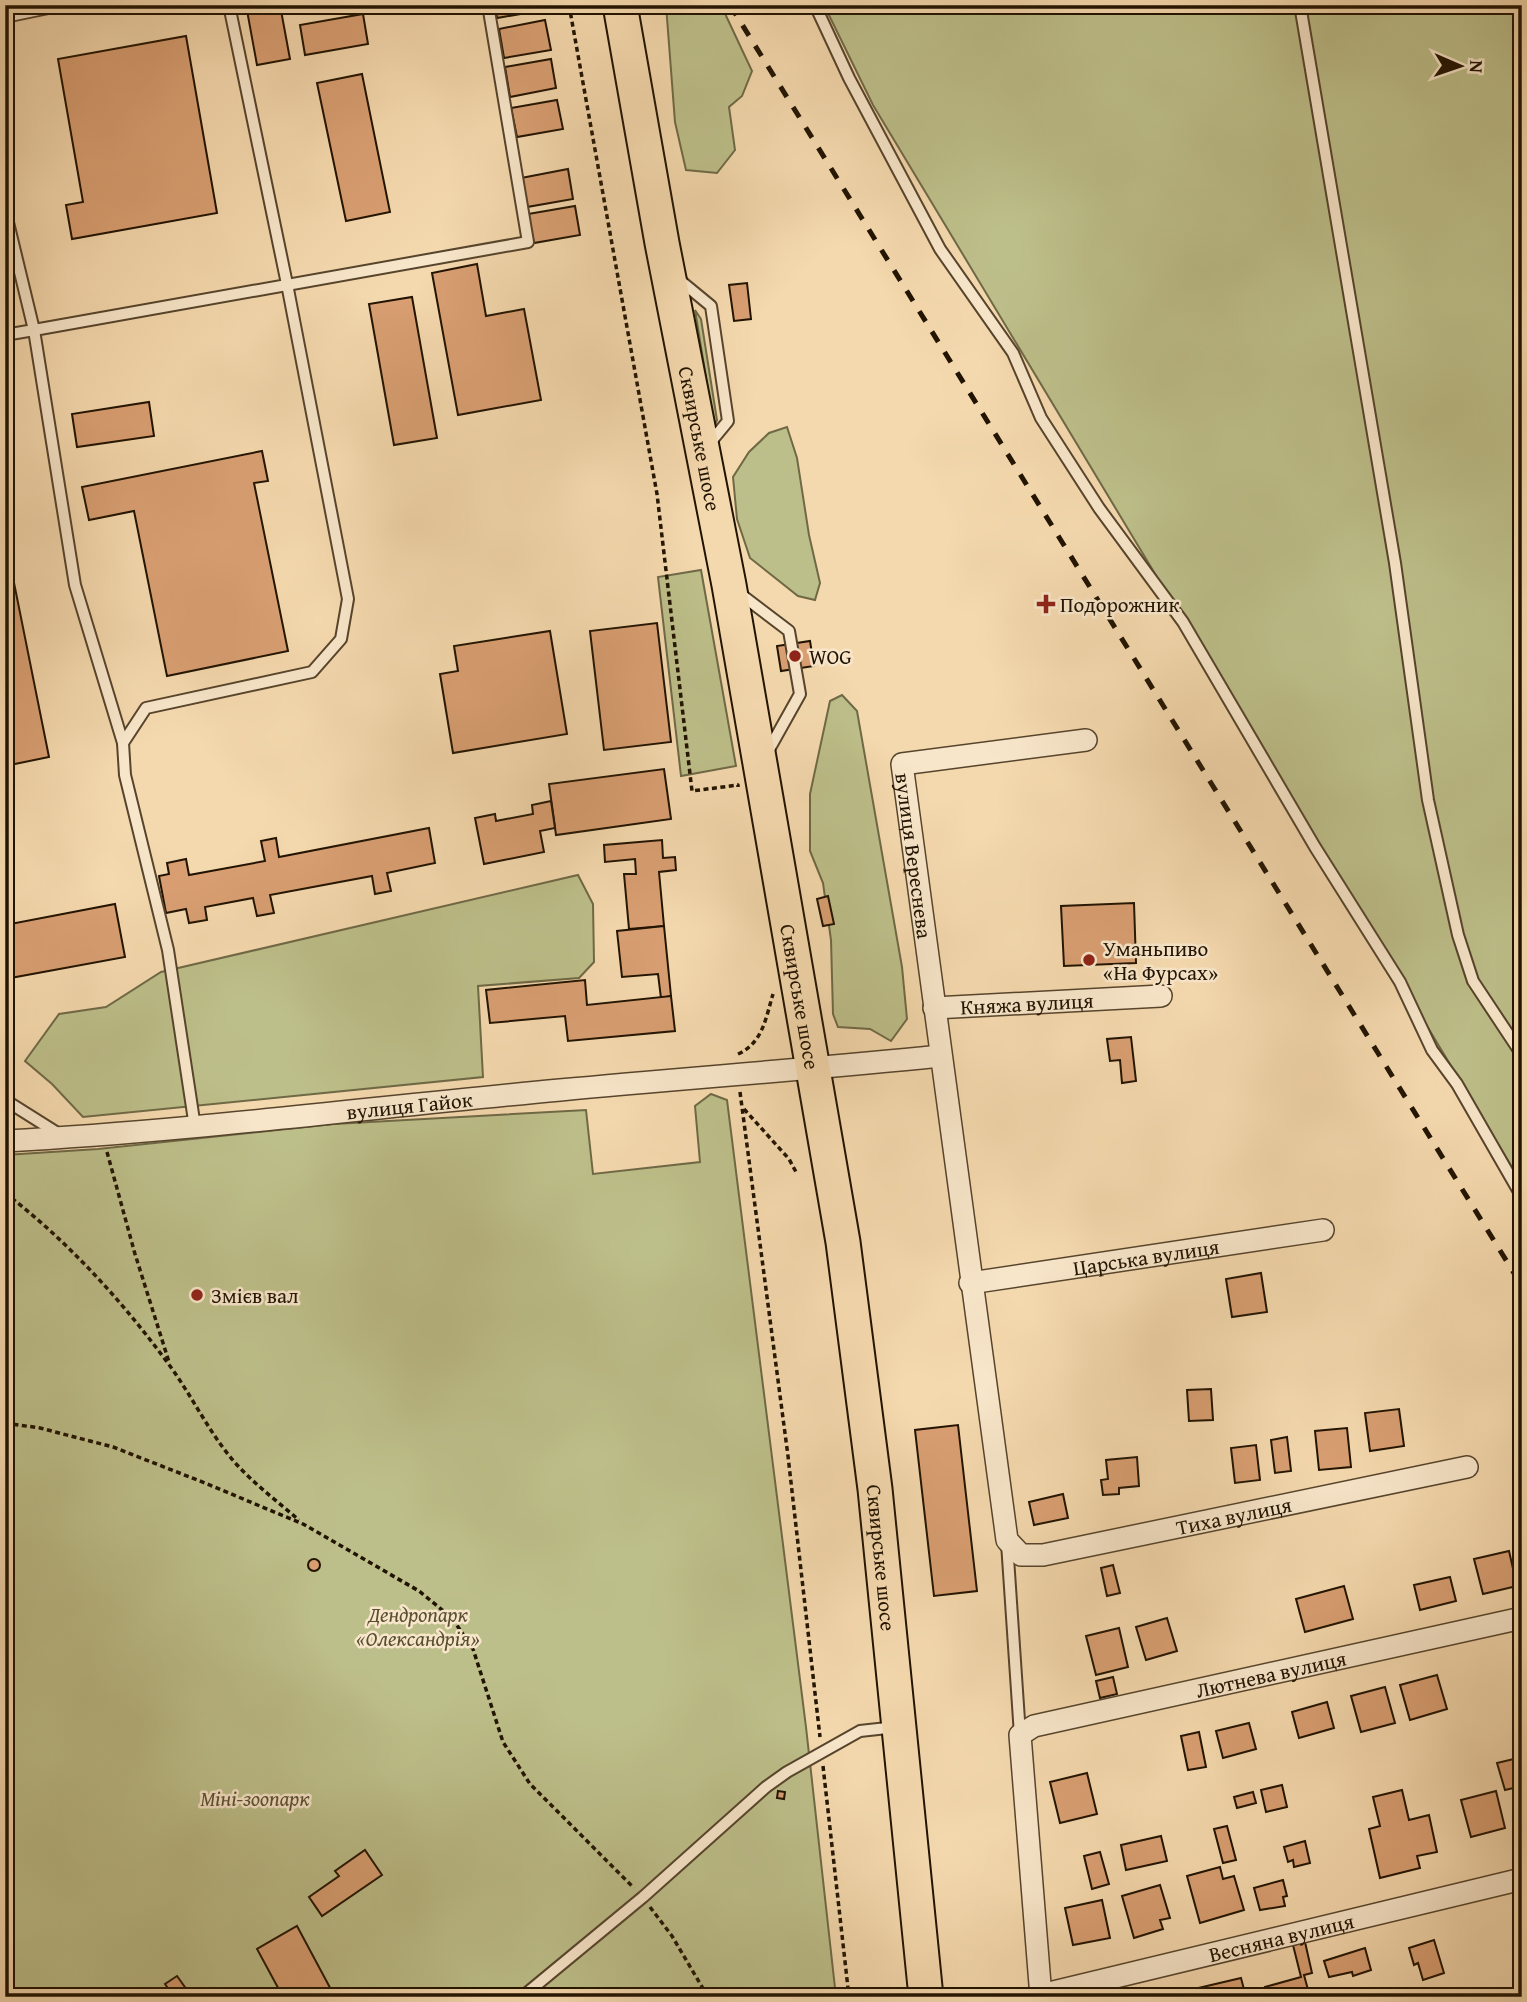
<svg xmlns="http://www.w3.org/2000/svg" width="1527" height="2002" font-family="'Gentium Book Plus',serif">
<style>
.green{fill:#bdbf8a;stroke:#6f6946;stroke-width:2}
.building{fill:#d99f72;stroke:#211301;stroke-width:2}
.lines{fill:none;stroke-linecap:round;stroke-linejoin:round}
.service-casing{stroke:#56442c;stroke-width:14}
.minor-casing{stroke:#56442c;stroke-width:24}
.primary-casing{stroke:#211301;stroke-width:37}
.path{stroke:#211301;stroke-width:3.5;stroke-dasharray:5 3.5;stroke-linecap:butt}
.service{stroke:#f8e6ca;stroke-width:10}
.minor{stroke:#f8e6ca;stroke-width:21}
.primary{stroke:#f5d9ae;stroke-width:33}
.rail{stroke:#211301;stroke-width:5;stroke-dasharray:12 12;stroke-linecap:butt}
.poi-dot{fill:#8f2418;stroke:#f8e6ca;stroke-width:2.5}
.labels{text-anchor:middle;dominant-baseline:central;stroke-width:5;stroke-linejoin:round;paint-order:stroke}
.street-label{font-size:21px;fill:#211301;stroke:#f8e6ca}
.poi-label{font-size:21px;fill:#211301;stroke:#f8e6ca;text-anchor:start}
.park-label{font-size:21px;font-style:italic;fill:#584f31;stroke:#f8e6ca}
</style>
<rect width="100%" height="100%" fill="#f5d9ae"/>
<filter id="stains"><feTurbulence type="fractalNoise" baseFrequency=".00286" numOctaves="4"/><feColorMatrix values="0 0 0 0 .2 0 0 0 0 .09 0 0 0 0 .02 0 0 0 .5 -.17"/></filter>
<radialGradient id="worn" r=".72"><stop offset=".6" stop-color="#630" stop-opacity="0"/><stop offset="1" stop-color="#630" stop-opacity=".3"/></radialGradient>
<!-- green -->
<g class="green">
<path d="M666 5H721L752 71 742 96 729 107 735 150 717 173 686 170 675 122Z"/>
<path d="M824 5H1522V1184L873 105Z"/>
<path d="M695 310 701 319 717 420 714 427Z"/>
<path d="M787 427 797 458 809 535 820 583 815 600 798 596 750 558 737 519 733 477 749 452 769 433Z"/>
<path d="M701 570 736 766 681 776 658 577Z"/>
<path d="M842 695 857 711 902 967 907 1019 891 1041 870 1029 838 1027 833 1014 831 940 823 883 810 851V794L830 701Z"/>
<path d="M578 875 593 904 594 962 579 978 478 986 483 1077 83 1117 52 1084 25 1061 59 1014 106 1007 161 972Z"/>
<path d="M711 1094 727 1100 806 1727 836 1997H5V1155L98 1149 334 1124 586 1110 593 1174 700 1162 695 1106Z"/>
</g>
<!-- building -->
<g class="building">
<path d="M246 5H280L290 59 257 65Z"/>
<path d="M495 5H543L544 10 497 18Z"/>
<path d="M363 14 368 44 305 55 300 25Z"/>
<path d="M545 20 551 50 504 58 499 29Z"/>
<path d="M186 36 217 213 72 239 66 205 83 202 58 59Z"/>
<path d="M551 59 556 88 510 97 505 67Z"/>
<path d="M362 74 390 212 346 221 317 83Z"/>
<path d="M557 100 563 129 517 137 511 108Z"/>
<path d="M568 169 573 199 527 207 521 178Z"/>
<path d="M575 206 580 235 534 243 528 214Z"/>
<path d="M477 264 486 316 524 309 541 400 458 415 432 273Z"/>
<path d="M747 283 751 319 734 321 729 285Z"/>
<path d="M412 297 437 438 394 445 369 304Z"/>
<path d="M149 402 154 436 77 447 72 414Z"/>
<path d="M262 451 268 481 254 483 288 651 167 676 134 511 89 520 82 487Z"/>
<path d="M5 538 49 757 5 766Z"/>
<path d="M657 623 671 742 604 750 590 631Z"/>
<path d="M550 631 567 734 453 753 440 674 458 671 454 646Z"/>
<path d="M810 641 814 666 781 671 777 646Z"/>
<path d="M664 769 671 819 556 835 549 784Z"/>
<path d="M551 801 555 828 540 831 544 852 484 864 475 818 495 814 496 821 533 814 532 805Z"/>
<path d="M429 828 435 863 387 873 391 891 375 894 372 876 270 895 274 913 257 916 253 898 205 907 207 920 189 923 186 909 166 913 159 876 169 874 167 863 186 859 189 875 265 861 261 841 276 838 279 857Z"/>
<path d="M662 840 663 858 675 857 676 870 659 872 664 926 629 929 624 874H636L635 859 605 862 604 845Z"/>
<path d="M828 896 834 924 823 926 817 899Z"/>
<path d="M1134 903 1136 963 1064 966 1061 906Z"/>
<path d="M115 904 125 957 5 979V925Z"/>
<path d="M664 926 671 996 661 998 658 974 622 977 617 931Z"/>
<path d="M585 980 587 1005 671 996 675 1031 568 1041 565 1016 490 1023 486 990Z"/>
<path d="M1131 1037 1136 1081 1122 1083 1120 1060 1110 1061 1107 1039Z"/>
<path d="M1261 1273 1267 1312 1232 1317 1226 1279Z"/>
<path d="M1211 1389 1213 1420 1189 1421 1187 1390Z"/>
<path d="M1399 1409 1404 1446 1370 1451 1365 1413Z"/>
<path d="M958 1425 977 1591 934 1596 915 1430Z"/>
<path d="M1347 1428 1351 1467 1319 1470 1315 1431Z"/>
<path d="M1287 1437 1291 1471 1275 1473 1271 1440Z"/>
<path d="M1256 1445 1260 1480 1235 1483 1231 1448Z"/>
<path d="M1137 1457 1139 1486 1119 1488V1494L1103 1495 1101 1480 1108 1479 1106 1460Z"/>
<path d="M1063 1494 1068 1518 1034 1525 1029 1502Z"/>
<path d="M1509 1551 1517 1586 1483 1594 1474 1559Z"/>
<circle cx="314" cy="1565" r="6"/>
<path d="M1113 1565 1120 1593 1107 1596 1101 1568Z"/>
<path d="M1450 1577 1456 1601 1420 1610 1414 1585Z"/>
<path d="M1344 1586 1353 1619 1305 1632 1296 1599Z"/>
<path d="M1167 1618 1177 1651 1146 1660 1136 1627Z"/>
<path d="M1119 1628 1128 1667 1096 1675 1086 1636Z"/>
<path d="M1437 1675 1447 1709 1410 1720 1400 1685Z"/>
<path d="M1113 1677 1117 1694 1100 1698 1096 1681Z"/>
<path d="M1385 1687 1395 1723 1361 1732 1351 1696Z"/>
<path d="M1327 1702 1334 1728 1299 1738 1292 1712Z"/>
<path d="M1249 1723 1256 1749 1223 1758 1216 1731Z"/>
<path d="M1199 1732 1206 1767 1188 1770 1181 1736Z"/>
<path d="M1522 1757V1786L1505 1790 1497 1763Z"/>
<path d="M1087 1773 1097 1814 1060 1823 1050 1782Z"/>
<path d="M1282 1785 1287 1807 1266 1812 1261 1790Z"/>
<path d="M1402 1790 1409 1820 1429 1815 1437 1852 1417 1856 1420 1868 1380 1878 1369 1829 1380 1826 1373 1797Z"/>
<path d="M778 1791 785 1792 784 1799 777 1798Z"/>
<path d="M1496 1791 1505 1828 1471 1837 1461 1800Z"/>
<path d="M1253 1792 1256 1803 1237 1808 1234 1797Z"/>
<path d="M1227 1826 1236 1860 1223 1863 1214 1829Z"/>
<path d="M1161 1836 1167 1861 1126 1870 1121 1845Z"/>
<path d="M1305 1841 1310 1863 1294 1867 1293 1860 1288 1862 1284 1847Z"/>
<path d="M365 1850 382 1875 322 1916 309 1897 339 1876 335 1871Z"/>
<path d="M1100 1852 1109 1884 1092 1889 1084 1856Z"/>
<path d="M1220 1867 1223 1879 1234 1876 1244 1910 1200 1923 1187 1876Z"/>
<path d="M1283 1880 1287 1896 1283 1897 1285 1906 1260 1910 1254 1888Z"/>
<path d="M1160 1885 1170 1918 1160 1920 1163 1929 1134 1938 1122 1896Z"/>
<path d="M1102 1900 1110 1938 1073 1945 1065 1908Z"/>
<path d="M297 1926 335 1997H283L257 1949Z"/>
<path d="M1434 1940 1444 1973 1423 1980 1418 1963 1414 1965 1409 1948Z"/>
<path d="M1305 1942 1312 1973 1304 1975 1310 1997H1268L1265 1987 1301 1977 1293 1945Z"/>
<path d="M1365 1948 1371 1970 1353 1976 1352 1972 1329 1977 1324 1961Z"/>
<path d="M177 1976 192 1997H174L165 1984Z"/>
<path d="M1241 1978 1246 1997H1196L1194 1989Z"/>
</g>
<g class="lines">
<!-- service casing -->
<g class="service-casing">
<g id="service">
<path d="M815 5 849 78 940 249 1013 353 1041 418 1099 508 1183 622 1315 847 1400 982 1432 1050 1457 1084 1522 1197"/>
<path d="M1300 5 1395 563 1428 800 1458 935 1473 981 1522 1055"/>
<path d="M5 17 63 5"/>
<path d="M5 210 34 330 528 242 488 5"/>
<path d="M677 278 711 306 728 421 709 444"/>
<path d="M5 335 34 330 75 585 123 743"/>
<path d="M739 593 789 631 800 694 767 753"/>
<path d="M5 1100 59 1134"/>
<path d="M195 1127 168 950 125 775 123 743 146 708 312 672 341 639 348 599 287 284 229 5"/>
<path d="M1007 1543 1020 1735"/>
<path d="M522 1997 643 1897 766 1787 787 1772 860 1731 896 1727"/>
</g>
</g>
<!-- minor casing -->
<g class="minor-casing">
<g id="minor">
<path id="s1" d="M1086 740 902 764 1007 1540 1021 1555H1043L1467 1467"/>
<path id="s2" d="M934 1008 1161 996"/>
<path id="s3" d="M5 1141C191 1131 375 1107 560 1090 687 1078 814 1069 940 1056"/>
<path id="s4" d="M970 1283 1323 1230"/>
<path id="s5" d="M1041 1995 1522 1879"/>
<path id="s6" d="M1041 1997 1020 1735 1034 1726 1522 1618"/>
</g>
</g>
<!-- primary casing -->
<g class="primary-casing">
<g id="primary">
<path id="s7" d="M620 5 662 243 729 585 843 1242 875 1489 926 1997"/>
</g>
</g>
<!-- path -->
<g class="path">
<path d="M569 5 657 494 692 791 738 785V787"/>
<path d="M738 1054C763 1043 766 1017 773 994"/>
<path d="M740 1092 788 1456 820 1737"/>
<path d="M744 1109 789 1159 796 1172"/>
<path d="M107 1152 135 1254 169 1362"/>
<path d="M5 1193C68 1241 123 1302 170 1366 194 1399 211 1437 239 1467 257 1486 279 1503 299 1520"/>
<path d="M5 1423 40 1428 113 1447 205 1483 303 1524 419 1591 452 1618 473 1649 503 1742 530 1784 634 1888"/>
<path d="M823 1766 849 1997"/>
<path d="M650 1907 672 1936 708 1997"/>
</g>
<!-- service -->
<use href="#service" class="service"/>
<!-- minor -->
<use href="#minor" class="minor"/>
<!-- primary -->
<use href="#primary" class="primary"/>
<!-- rail -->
<path class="rail" d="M730 5 1522 1286"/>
</g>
<!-- markers -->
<g class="poi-dot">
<path d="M1042.5 593.5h7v7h7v7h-7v7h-7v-7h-7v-7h7z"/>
<circle cx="795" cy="656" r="7"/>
<circle cx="1089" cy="960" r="7"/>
<circle cx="197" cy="1295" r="7"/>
</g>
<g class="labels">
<!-- street labels -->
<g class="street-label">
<text stroke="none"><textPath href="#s7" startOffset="441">Сквирське шосе</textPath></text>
<text stroke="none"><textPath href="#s1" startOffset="278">вулиця Вереснева</textPath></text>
<text stroke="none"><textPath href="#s7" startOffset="1008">Сквирське шосе</textPath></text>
<text stroke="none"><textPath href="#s2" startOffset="93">Княжа вулиця</textPath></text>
<text stroke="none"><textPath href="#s3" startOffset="406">вулиця Гайок</textPath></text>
<text stroke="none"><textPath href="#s4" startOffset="178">Царська вулиця</textPath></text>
<text stroke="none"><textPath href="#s1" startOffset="1206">Тиха вулиця</textPath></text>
<text stroke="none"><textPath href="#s7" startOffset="1575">Сквирське шосе</textPath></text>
<text stroke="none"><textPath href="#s6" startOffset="522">Лютнева вулиця</textPath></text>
<text stroke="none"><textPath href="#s5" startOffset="247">Весняна вулиця</textPath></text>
</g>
<!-- poi labels -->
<g class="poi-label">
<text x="1060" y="604">Подорожник</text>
<text x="809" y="656">WOG</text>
<text x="1103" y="948">Уманьпиво<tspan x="1103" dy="24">«На Фурсах»</tspan></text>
<text x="211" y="1295">Змієв вал</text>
</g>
<!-- park labels -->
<g class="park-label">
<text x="418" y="1614">Дендропарк<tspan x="418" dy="24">«Олександрія»</tspan></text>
<text x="255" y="1798">Міні-зоопарк</text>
</g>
</g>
<!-- margin -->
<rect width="1527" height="2002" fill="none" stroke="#f5d9ae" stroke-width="28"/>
<rect x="7" y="7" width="1513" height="1988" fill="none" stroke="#211301" stroke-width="3.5"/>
<rect x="14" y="14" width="1499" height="1974" fill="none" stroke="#211301" stroke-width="2"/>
<!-- north arrow -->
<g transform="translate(1460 66) rotate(92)" stroke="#f8e6ca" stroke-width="5" paint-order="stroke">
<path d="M0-5L12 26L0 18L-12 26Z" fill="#211301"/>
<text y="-10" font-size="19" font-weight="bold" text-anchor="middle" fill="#211301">N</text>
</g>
<rect width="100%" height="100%" filter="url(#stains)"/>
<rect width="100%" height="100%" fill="url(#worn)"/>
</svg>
